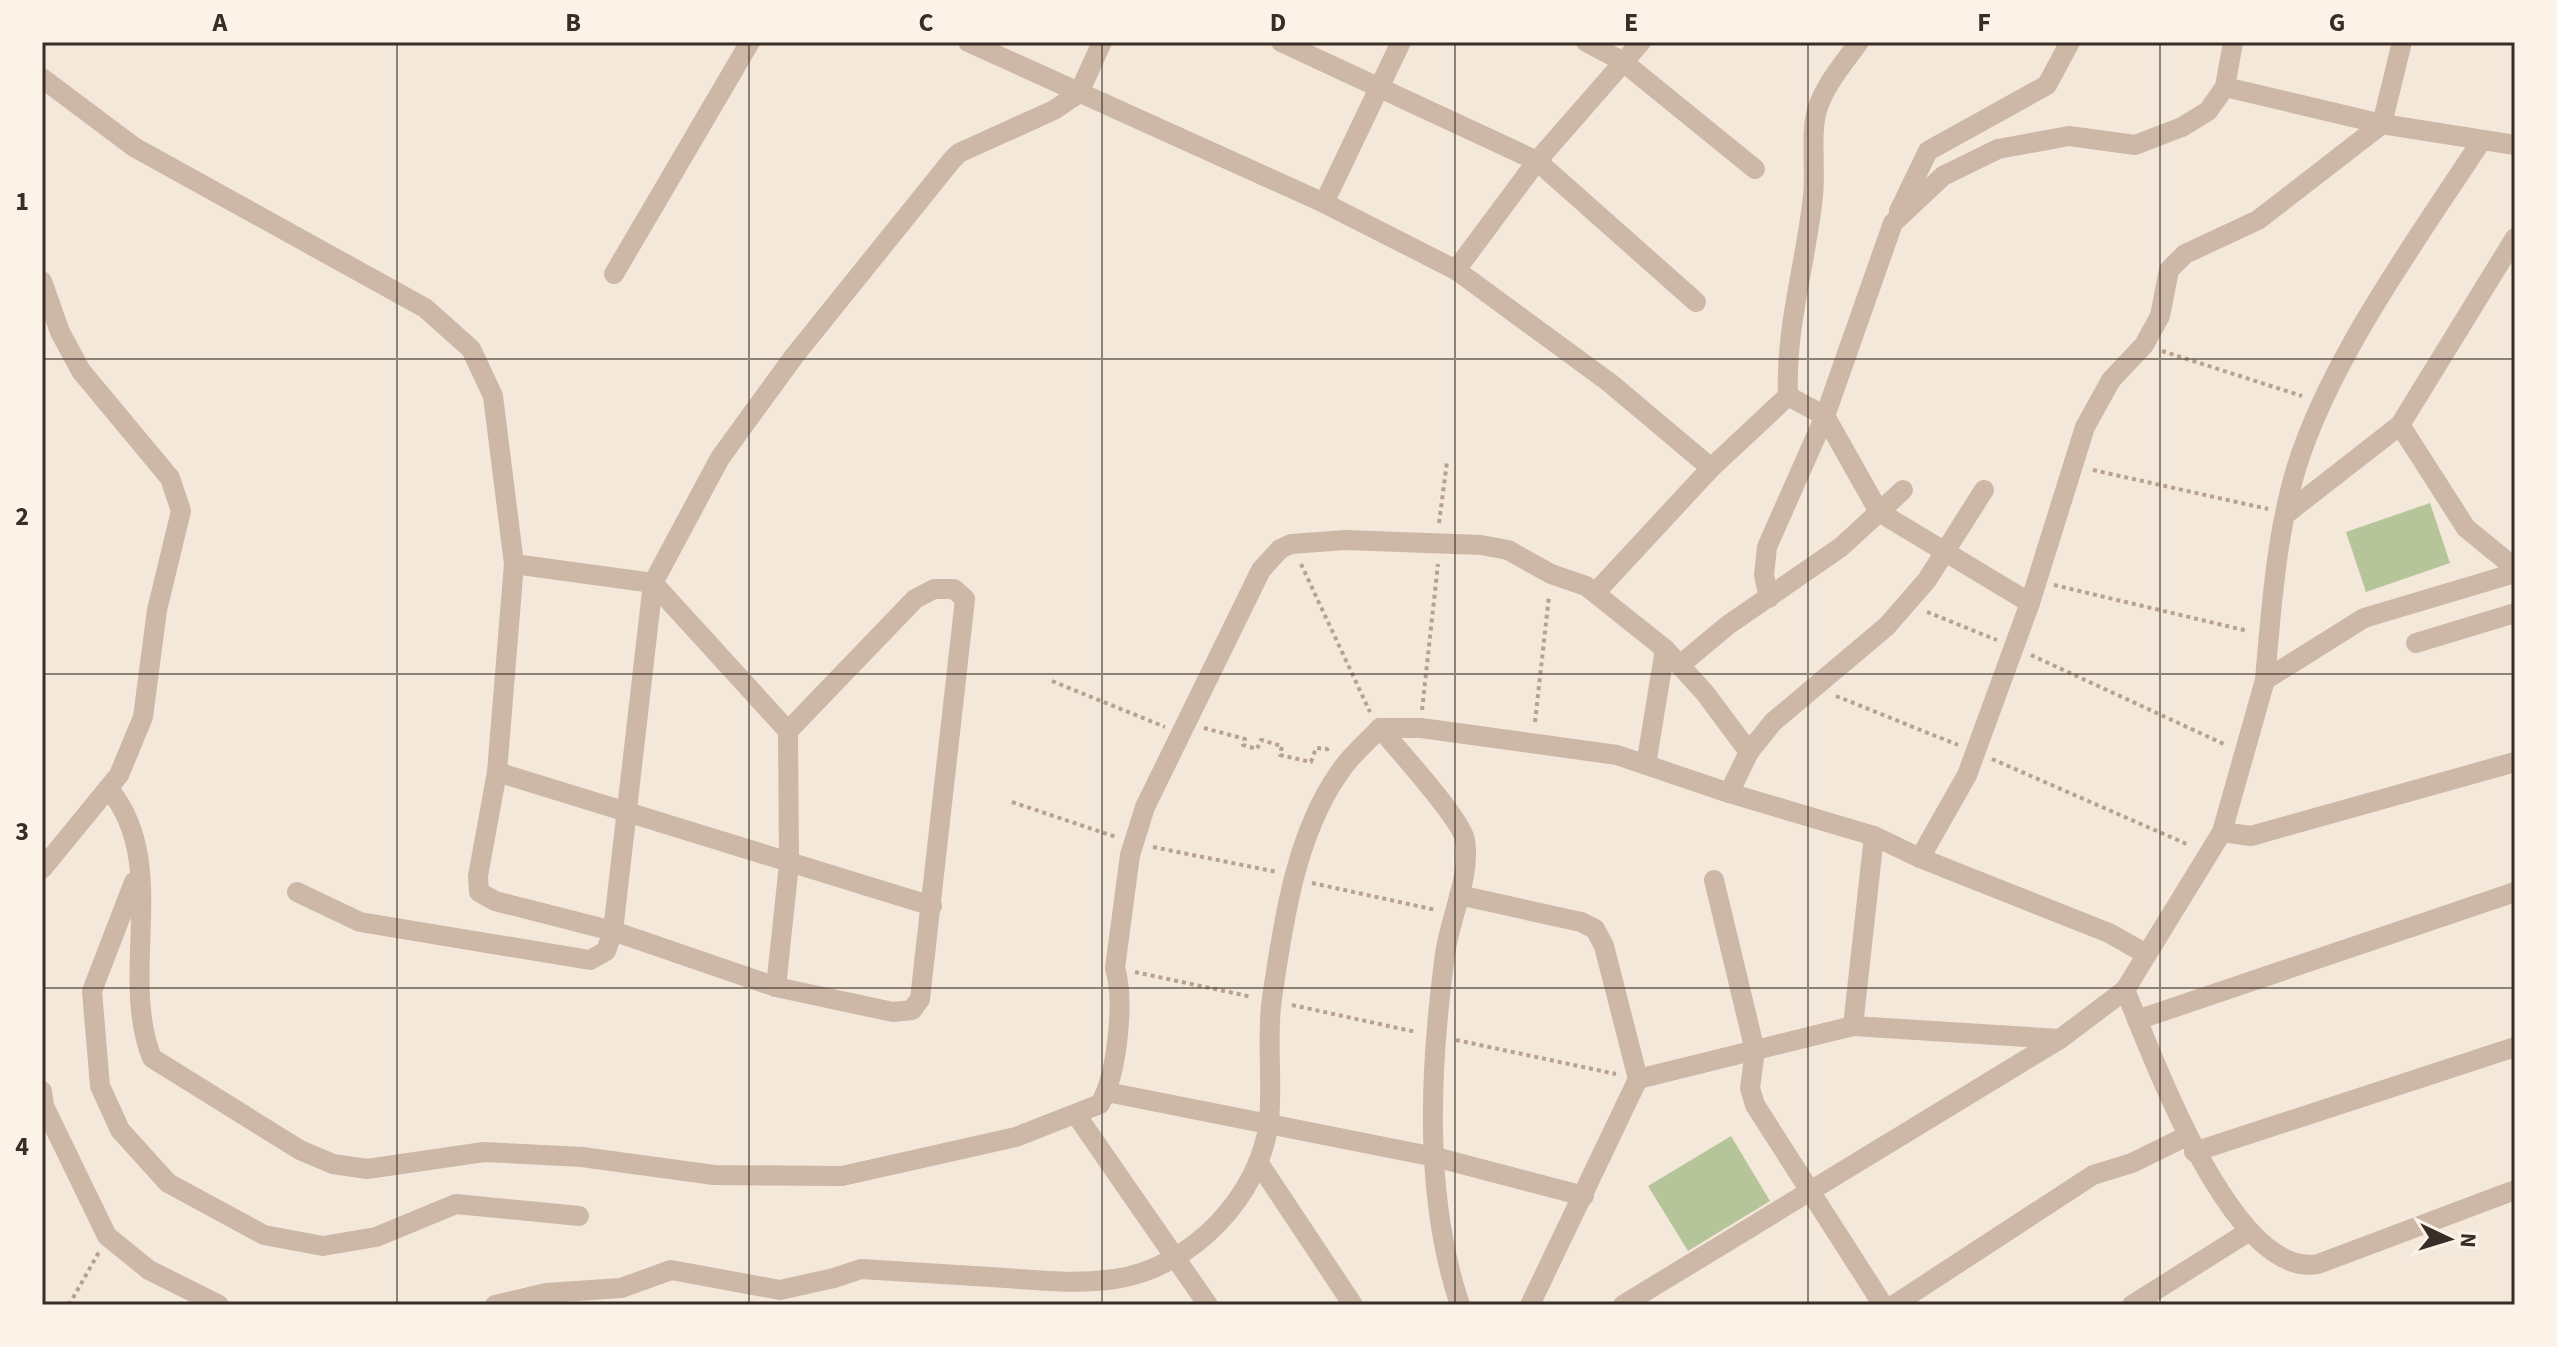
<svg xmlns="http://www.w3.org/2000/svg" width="2557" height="1347" font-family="'Source Sans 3',sans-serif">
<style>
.green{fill:#b6c599}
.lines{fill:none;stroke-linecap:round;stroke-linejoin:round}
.path{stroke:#b9a190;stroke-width:4;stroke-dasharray:4 4;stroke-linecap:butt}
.minor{stroke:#cdb7a6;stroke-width:20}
.grid{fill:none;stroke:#392d27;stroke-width:2;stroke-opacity:0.55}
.neatline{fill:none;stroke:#392d27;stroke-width:3}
.grid-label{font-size:26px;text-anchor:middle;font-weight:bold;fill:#392d27}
</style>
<rect width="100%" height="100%" fill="#f4e8db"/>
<!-- green -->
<g class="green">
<path d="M2430 503 2450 563 2366 592 2346 532Z"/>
<path d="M1731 1136 1770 1201 1688 1251 1648 1186Z"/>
</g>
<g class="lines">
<!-- path -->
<g class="path">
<path d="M2162 351 2302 396"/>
<path d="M2093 470 2268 509"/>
<path d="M1439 523 1447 462"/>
<path d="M1301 564 1370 712"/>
<path d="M2054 585 2248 631"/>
<path d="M1927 612 1997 640"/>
<path d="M2031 655 2226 745"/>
<path d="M1052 681 1165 727"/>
<path d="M1836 696 1958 745"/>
<path d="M1422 710 1438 564"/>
<path d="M1535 722 1549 596"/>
<path d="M1204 728 1245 739 1243 745 1257 749 1261 740 1282 746 1280 755 1311 762 1316 748 1327 749 1328 754"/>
<path d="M1992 759 2189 845"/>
<path d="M1012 802 1116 837"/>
<path d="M1153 847 1277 872"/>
<path d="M1312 883 1436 910"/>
<path d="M1135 972 1252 997"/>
<path d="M1292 1005 1416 1032"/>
<path d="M1456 1040 1616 1074"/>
<path d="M69 1305 99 1252"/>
</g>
<!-- minor -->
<g class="minor">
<path d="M968 42 1324 203 1456 270 1610 383 1711 468"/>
<path d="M1281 42 1537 161 1696 302"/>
<path d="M1586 42 1622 61 1755 169"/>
<path d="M42 78 134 147 425 308 471 349 493 396 514 564 497 772 478 876 479 892 495 901 613 931 776 987 893 1012 912 1010 920 999 965 599 954 589H934L915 599 788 731"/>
<path d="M2225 87 2382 124 2515 145"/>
<path d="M1324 203 1401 42"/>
<path d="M1899 211 1928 151 2047 85 2070 42"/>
<path d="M2515 238 2400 425 2466 528 2515 568"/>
<path d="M1456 270 1537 161 1641 42"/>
<path d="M614 274 750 42"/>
<path d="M42 281 60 332 81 371 170 478 181 511 157 610 143 717 119 775 42 869"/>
<path d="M1788 396C1785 328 1806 263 1813 196 1816 168 1810 136 1817 110 1825 84 1844 63 1859 42"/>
<path d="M1788 396 1825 416 1879 512 2030 603"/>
<path d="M2286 514 2400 425"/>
<path d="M514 564 653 583 788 731 789 864 776 987"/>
<path d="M1596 592 1711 468 1788 396"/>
<path d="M1769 598 1764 575 1767 547 1825 416 1893 223 1943 176 1998 149 2069 136 2135 145 2182 127 2208 111 2225 87 2233 42"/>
<path d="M2416 643 2515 613"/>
<path d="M1680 665 1728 625 1841 547 1903 490"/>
<path d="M2265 680C2271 611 2276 536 2296 469 2330 358 2418 238 2482 140"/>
<path d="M1380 728C1397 749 1461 818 1465 840 1471 877 1450 917 1445 954 1430 1067 1423 1195 1460 1305"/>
<path d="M1646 765 1665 649"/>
<path d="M497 772 932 906"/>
<path d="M109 789C171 864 118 973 152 1058L300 1150 333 1164 367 1169 484 1152 582 1157 714 1175 842 1176 1016 1137 1100 1104C1117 1075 1125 1001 1115 968L1130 855 1145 807 1261 570 1280 549 1291 544 1346 540 1481 545 1508 550 1551 574 1586 586 1665 649 1705 693 1749 752"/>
<path d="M1729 793 1749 752 1773 722 1887 626 1927 580 1984 490"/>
<path d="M2222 832 2251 836 2515 762"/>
<path d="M1920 858 1967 775 2030 603 2085 427 2111 380 2144 345 2160 316 2169 270 2185 254 2258 220 2382 124 2402 42"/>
<path d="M1714 880 1755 1051 1750 1088 1755 1105 1883 1305"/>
<path d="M134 882 92 991 100 1086 120 1130 168 1183 264 1235 323 1246 376 1237 456 1204 579 1216"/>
<path d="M297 892 360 922 590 960 606 951 613 931 653 583 720 458 795 355 952 160 959 153 1054 110 1079 93 1102 42"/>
<path d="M1459 895 1581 922 1595 929 1604 946 1638 1079 1530 1305"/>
<path d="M2125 990C2152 1053 2232 1280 2318 1264L2515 1190"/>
<path d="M2137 1020 2515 892"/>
<path d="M1853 1026 1874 836"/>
<path d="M1638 1079 1853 1026 2060 1039"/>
<path d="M42 1091 44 1106 107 1236 149 1270 219 1305"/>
<path d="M1107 1092 1435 1157 1584 1196"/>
<path d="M1077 1116 1208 1305"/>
<path d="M2194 1152 2515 1047"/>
<path d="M1258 1162 1353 1305"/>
<path d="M495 1305 546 1293 621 1288 671 1270 780 1290 834 1278 861 1269C909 1272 958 1275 1006 1278 1042 1281 1080 1284 1115 1279 1191 1268 1261 1196 1269 1120 1273 1080 1266 1038 1272 998 1283 924 1295 836 1339 773 1350 756 1366 743 1380 728H1421L1617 755 1729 793 1874 836 1920 858 2109 933 2146 954"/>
<path d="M1623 1305 2060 1039 2125 990 2222 832 2265 680 2364 618 2515 573"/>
<path d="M1894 1305 2093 1175 2132 1163 2187 1136"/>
<path d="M2132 1305 2248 1232"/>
</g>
</g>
<!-- grid -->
<path class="grid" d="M397 42V1305M749 42V1305M1102 42V1305M1455 42V1305M1808 42V1305M2160 42V1305M42 359H2515M42 674H2515M42 988H2515"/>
<!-- border -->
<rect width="2557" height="1347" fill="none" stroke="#fbf2e8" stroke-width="88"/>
<!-- north arrow -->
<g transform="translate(2449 1239) rotate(94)" stroke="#fbf2e8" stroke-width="6" paint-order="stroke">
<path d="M0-6L14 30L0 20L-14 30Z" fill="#392d27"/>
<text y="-12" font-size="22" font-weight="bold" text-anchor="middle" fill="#392d27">N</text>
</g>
<rect x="44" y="44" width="2469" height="1259" class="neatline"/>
<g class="grid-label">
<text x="220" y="31">A</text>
<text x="573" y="31">B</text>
<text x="926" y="31">C</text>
<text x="1278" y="31">D</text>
<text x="1631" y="31">E</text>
<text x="1984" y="31">F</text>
<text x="2337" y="31">G</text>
<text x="22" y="210">1</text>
<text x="22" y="525">2</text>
<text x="22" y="840">3</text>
<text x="22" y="1155">4</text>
</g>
</svg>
